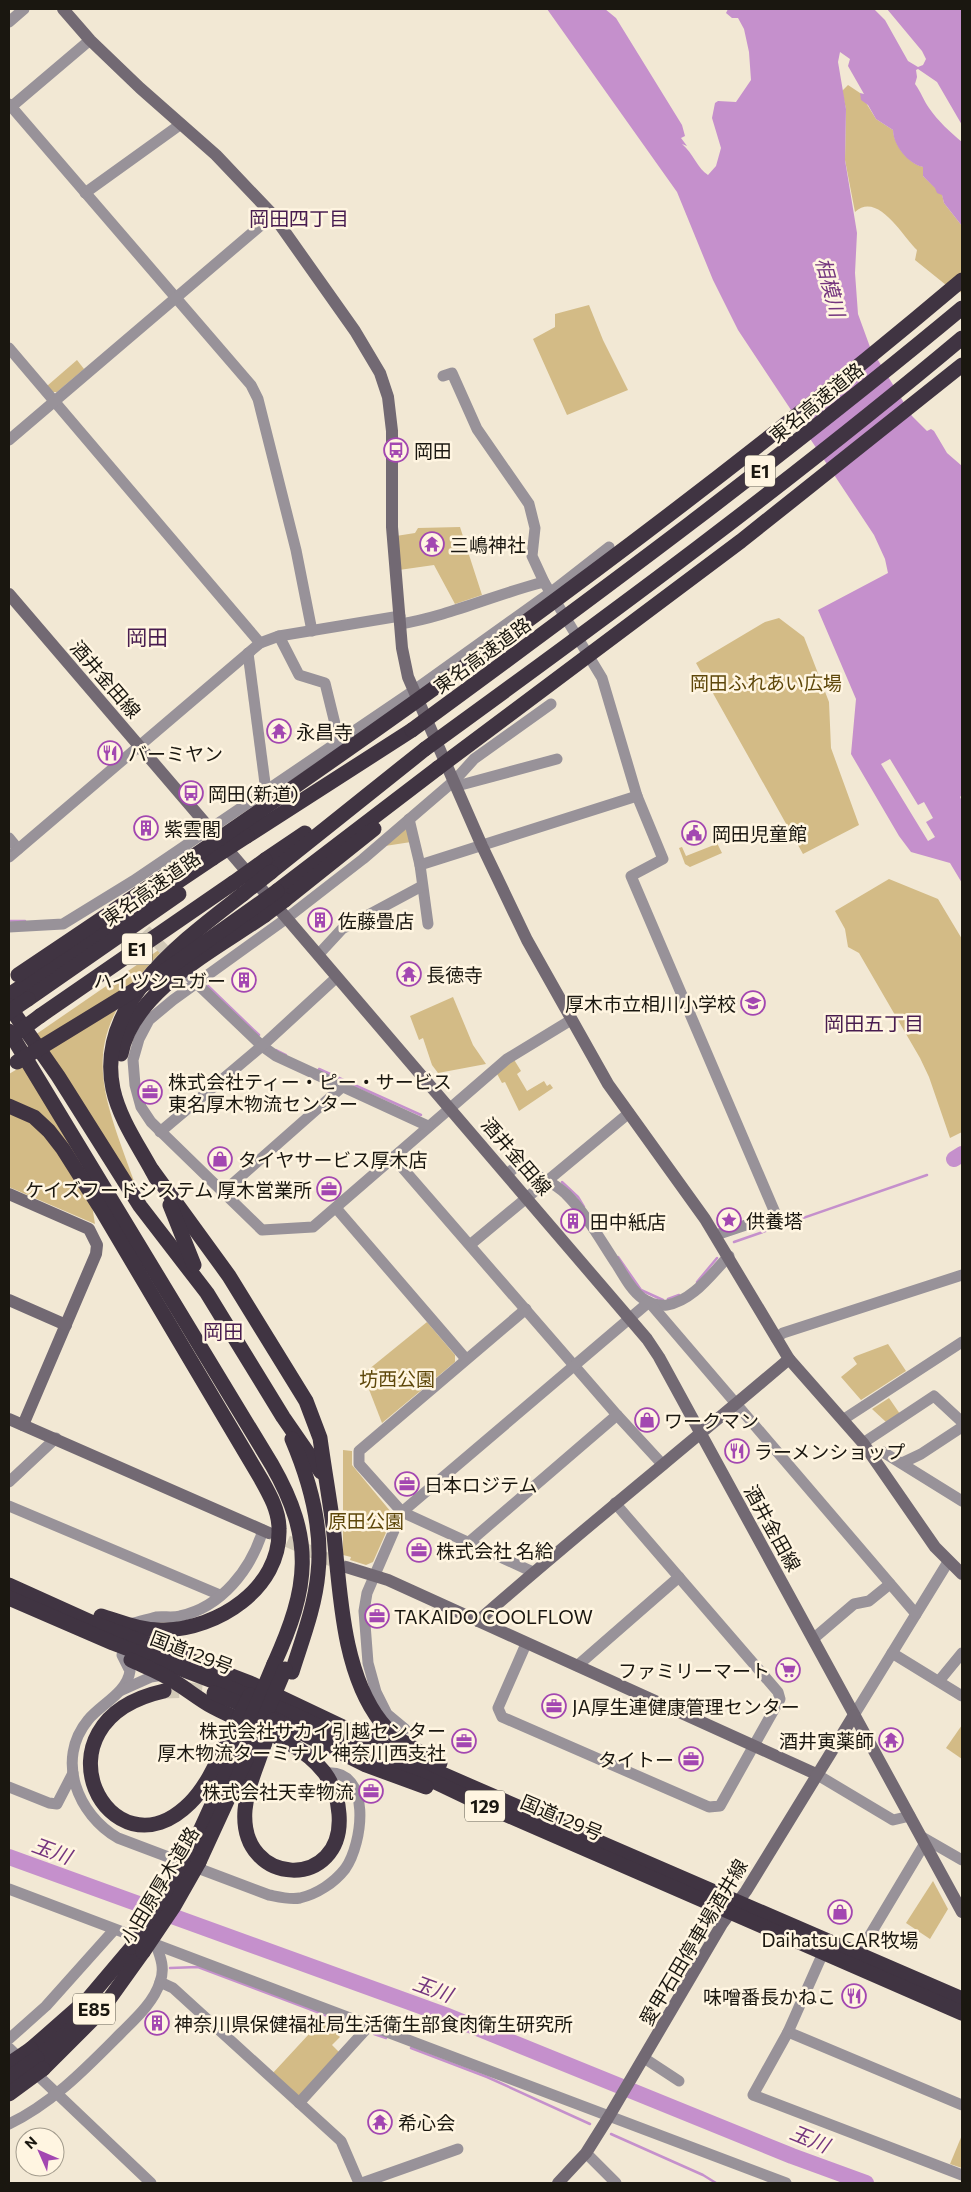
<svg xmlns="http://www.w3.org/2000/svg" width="971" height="2192" font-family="Commissioner,'Noto Sans JP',sans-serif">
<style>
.green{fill:#d3bb86}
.water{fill:#c590cc;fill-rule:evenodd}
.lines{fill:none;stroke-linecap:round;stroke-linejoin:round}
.stream{stroke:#c590cc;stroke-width:2.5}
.river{stroke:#c590cc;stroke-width:16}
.street-tunnel{stroke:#d2c9b7;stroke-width:11;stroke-dasharray:11 5.5;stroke-linecap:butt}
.secondary-tunnel{stroke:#d2c9b7;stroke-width:12;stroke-dasharray:12 6;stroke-linecap:butt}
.highway-tunnel{stroke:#d2c9b7;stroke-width:15;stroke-dasharray:15 8;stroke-linecap:butt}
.street{stroke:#989299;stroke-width:11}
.secondary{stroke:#726973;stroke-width:12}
.highway{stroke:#403442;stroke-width:15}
.highway-bridge{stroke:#403442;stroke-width:15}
.labels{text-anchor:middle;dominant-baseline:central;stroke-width:5;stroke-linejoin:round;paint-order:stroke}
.shield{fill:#fff5e1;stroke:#5f5a4f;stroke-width:1}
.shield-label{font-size:18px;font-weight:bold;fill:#1a1710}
.street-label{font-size:19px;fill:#1a1710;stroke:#fff5e1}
.poi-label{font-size:19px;fill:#1a1710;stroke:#fff5e1;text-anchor:start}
.park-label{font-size:19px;fill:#5e470a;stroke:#fff5e1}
.neighbourhood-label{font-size:20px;fill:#481c4f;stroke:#fff5e1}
.water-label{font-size:20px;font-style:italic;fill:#74357e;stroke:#fff5e1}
.quarter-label{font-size:21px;fill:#481c4f;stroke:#fff5e1}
</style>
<rect width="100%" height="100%" fill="#f2e8d4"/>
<!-- green -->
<g class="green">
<path d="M848 85 860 93 876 119 893 130C894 145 908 163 923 167V176L942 194 944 203 962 226V293L946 285 915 260 917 250C903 237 878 191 855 212L845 160 846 109 842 91Z"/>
<path d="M589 305 603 340 628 390 567 415 533 339 555 327V314Z"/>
<path d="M77 360 84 369 57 392H52L47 386Z"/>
<path d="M460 527 482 595 455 604 434 565 399 570 396 536 415 533 418 528Z"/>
<path d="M779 618 804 637 829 702 831 748 859 825 803 854 696 663 765 622Z"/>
<path d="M405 829 408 831 411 842 385 846Z"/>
<path d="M716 841 722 853 690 867 685 864 679 848 682 847 686 856 714 845 712 842Z"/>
<path d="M889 879 938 899 962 939V1132L950 1138 929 1077 920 1058 859 953 848 947 845 929 835 911Z"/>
<path d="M160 949 162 951C75 1040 99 1084 137 1189L35 1035Z"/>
<path d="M453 997 473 1045 486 1064 438 1073 432 1065 423 1038 419 1040 410 1016Z"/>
<path d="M513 1058 521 1071 517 1074 527 1091 544 1081 547 1086 550 1084 553 1088 519 1111 505 1082 502 1083 496 1072Z"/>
<path d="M24 1065 91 1176 88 1182 9 1099V1074Z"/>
<path d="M9 1111 26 1117 44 1132 92 1205 95 1224 9 1187Z"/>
<path d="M427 1322 455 1355V1362L382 1423 363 1374Z"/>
<path d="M888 1344 906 1371 861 1400 841 1377 857 1364 853 1358 856 1356Z"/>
<path d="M889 1398 900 1414 886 1422 872 1409Z"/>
<path d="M343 1450 352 1451V1465L391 1512 392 1519 373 1562 366 1565 350 1560 351 1557 343 1555Z"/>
<path d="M962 1725V1759L946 1748Z"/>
<path d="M933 1881 948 1909 930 1939 906 1923Z"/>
<path d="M322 2020 340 2037 332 2045 339 2052 300 2095 296 2096 272 2074Z"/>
<path d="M962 2135V2168L950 2164Z"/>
</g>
<!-- water -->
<path class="water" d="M547 9H605L616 18 682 125 685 136 681 138 687 146 682 144C693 153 698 169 708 175L716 166 721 148 712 118 715 103 718 101 736 102 751 80 749 52 744 29 738 18H732L726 13 728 9H874L885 20 908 61 918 67 923 65 926 59 922 51 887 9H962V125L937 82 918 69 916 70 917 77 915 84C921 92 924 101 929 108 938 121 950 132 962 142V226L944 203 942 195 937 193 935 188 923 176V167C908 164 893 145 893 130L876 119 868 105 861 100 860 93 864 94 848 66 850 59 840 52 838 62 846 109 845 160 857 233 855 273 858 314 870 347 912 416 927 431 931 429 934 431 947 453 962 466V795L960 797 962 801V883L950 863 911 852 899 836 851 754 856 699 818 610 888 573 885 559 874 535 738 330 713 280 677 192ZM890 759 918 805 924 802 933 818 926 822 935 837 928 841 881 764Z"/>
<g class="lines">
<!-- stream -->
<g class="stream">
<path d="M9 921H25"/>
<path d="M208 986 259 1035"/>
<path d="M276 1050 286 1055"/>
<path d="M319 1069 421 1115"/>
<path d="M510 1158 517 1161"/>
<path d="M562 1182 578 1197 584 1207"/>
<path d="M734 1242 927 1175"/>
<path d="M618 1257 641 1290 663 1300"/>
<path d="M697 1282 717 1258"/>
<path d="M668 1299 679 1295"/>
<path d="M170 1968 198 1967 357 2027"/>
<path d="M374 2034 386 2038"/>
<path d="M411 2048 487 2077 590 2124"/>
<path d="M611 2134 703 2175 716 2183"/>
</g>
<!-- river -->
<g class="river">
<path d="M954 1159 962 1154"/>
<path d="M9 1857 445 2015 792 2156 866 2183"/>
</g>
<!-- street-tunnel -->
<path class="street-tunnel" d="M134 918 175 961"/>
<!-- secondary-tunnel -->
<path class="secondary-tunnel" d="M271 1534 344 1566"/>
<!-- highway-tunnel -->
<path class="highway-tunnel" d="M164 1691 190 1690 214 1693"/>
<!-- street -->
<g class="street">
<path d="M9 22 24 9"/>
<path d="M9 104 251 385 258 399 296 550 312 631"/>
<path d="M11 107 90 40"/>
<path d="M85 193 181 124"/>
<path d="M9 348 260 643"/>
<path d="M443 376 452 373 477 429 529 504 535 528 532 556 544 582"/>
<path d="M9 440 273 215"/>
<path d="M400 624C449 616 496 594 544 582L602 678 637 796 663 859 631 876 776 1215 716 1235"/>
<path d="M279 636 299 675 325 683 339 740"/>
<path d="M248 653 266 791"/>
<path d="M551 704 474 759 455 780 363 859 287 918 173 1000 149 1020 139 1039 133 1060 135 1085 141 1107 151 1122 262 1230 313 1227 507 1059 571 1020"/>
<path d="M457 786 557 759"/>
<path d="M409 819 420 865 428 924"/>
<path d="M9 838 18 849"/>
<path d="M9 857 260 643 279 636 400 616"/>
<path d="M420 865 637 796"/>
<path d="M9 927 63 924 133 881 413 691 550 593 609 547"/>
<path d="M318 955 342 929 422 886"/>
<path d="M189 976 262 1046 276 1056 428 1126"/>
<path d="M160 1132 262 1046 337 977"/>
<path d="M393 1157 617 1415 663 1465"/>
<path d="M507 1174 517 1166C534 1174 552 1181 566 1194 587 1215 601 1241 617 1265 624 1276 631 1290 642 1298 649 1303 659 1306 667 1305 693 1301 712 1273 729 1256"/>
<path d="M222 1193 341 1088"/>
<path d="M336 1208 466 1359"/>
<path d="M471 1244 629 1113"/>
<path d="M526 1309 359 1451V1464L402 1512 533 1572"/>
<path d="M776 1338 783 1333 962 1275"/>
<path d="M844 1419 962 1342"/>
<path d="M863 1443 934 1396 962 1422"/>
<path d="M873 1456 883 1452 962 1501"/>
<path d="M902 1463 921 1454 962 1427"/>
<path d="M9 1482 56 1438"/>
<path d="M9 1506 220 1595"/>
<path d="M468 1543 617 1415"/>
<path d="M130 1624C139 1622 148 1619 156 1617 164 1616 172 1618 180 1616 222 1607 251 1569 263 1530"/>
<path d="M813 1639 854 1604 869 1601 890 1584"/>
<path d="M526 1644 498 1708 502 1717 709 1807 720 1806 780 1699 778 1692 615 1503"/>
<path d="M892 1653 962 1696"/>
<path d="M122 1655 130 1671C127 1693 101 1704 88 1720 55 1760 78 1815 118 1838L269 1895C279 1897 290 1900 300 1898 317 1894 334 1883 345 1869 363 1844 373 1768 325 1773"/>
<path d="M577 1666 679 1577"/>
<path d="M939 1681 962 1653"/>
<path d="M122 1690 151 1677 163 1675"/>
<path d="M854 1715 948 1562"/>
<path d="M405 1729 387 1714 376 1692 368 1663 364 1611 367 1593 402 1512 649 1302 916 1614"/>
<path d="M816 1774 893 1820 910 1816"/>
<path d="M9 1787 49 1803 57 1804 73 1773"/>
<path d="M922 1837 962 1860"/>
<path d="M9 1889 786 2183"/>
<path d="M823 1953 788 2032 753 2095 962 2175"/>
<path d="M858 1955 925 1843"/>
<path d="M160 1982 173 1988 341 2141 359 2183"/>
<path d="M788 2032 962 2105"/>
<path d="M9 2039 46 2006 114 1930"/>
<path d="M9 2048 151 2183"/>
<path d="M644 2058 679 2081"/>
<path d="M299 2103 369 2026"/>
<path d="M9 2124C53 2103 87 2067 121 2033 135 2019 154 2002 160 1982 165 1969 161 1958 156 1945"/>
<path d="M586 2153 616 2183"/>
<path d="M362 2183 458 2149"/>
</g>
<!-- secondary -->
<g class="secondary">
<path d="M63 9 90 40 140 88 216 155 273 215 355 331 380 373 388 397 392 431V527L402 648 408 677 482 846 527 940 608 1084 705 1219 789 1359 863 1443 935 1547 962 1574"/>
<path d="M9 594 647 1339 659 1357 962 1912"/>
<path d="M9 1194 89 1229 97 1245 96 1254 23 1425"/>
<path d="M9 1300 66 1325"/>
<path d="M9 1419 269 1533"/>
<path d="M346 1567 388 1580 816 1774"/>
<path d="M478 1621C580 1531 686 1447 789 1359"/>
<path d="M558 2183 586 2153 608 2118 722 1924 746 1891 854 1715"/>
</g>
<!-- highway -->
<g class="highway">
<path d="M247 836 412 730"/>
<path d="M265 860 305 833"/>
<path d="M271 872 425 749"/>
<path d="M277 891 438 768"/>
<path d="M285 900 374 829"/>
<path d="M9 995 213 858"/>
<path d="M28 999 179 894"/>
<path d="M9 1006 58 1076 140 1206 207 1293 283 1417 321 1472"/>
<path d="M40 1016 233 883"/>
<path d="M9 1031 272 1465C315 1540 309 1587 274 1664"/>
<path d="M121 1054C133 991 216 949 265 915"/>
<path d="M9 1106 34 1117 49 1131 63 1149 101 1209 261 1479C270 1495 279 1511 279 1529 281 1589 217 1629 164 1630 142 1631 121 1622 101 1616"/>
<path d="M152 1170 229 1276 306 1401 320 1438C324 1467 329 1496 333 1525 340 1587 341 1671 381 1722 396 1741 419 1751 440 1763"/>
<path d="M156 1178C141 1149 120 1121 113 1089 95 1003 184 940 243 894"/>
<path d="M170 1205 194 1265"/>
<path d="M9 1585 91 1622 250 1683 442 1774 962 1999"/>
<path d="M9 1598 113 1643 218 1683 295 1715 475 1801 962 2013"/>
<path d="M131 1660C146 1667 162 1673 175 1682 188 1690 200 1700 213 1707 250 1727 297 1738 324 1772 333 1784 338 1799 339 1814 345 1891 239 1888 245 1810 247 1787 257 1766 264 1745"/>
<path d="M292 1672C302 1640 315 1607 318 1573 323 1528 309 1479 292 1439"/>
<path d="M164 1691C26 1722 110 1883 190 1803 209 1784 220 1755 232 1731"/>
<path d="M214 1693 241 1704"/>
<path d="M262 1713 366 1765 426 1787"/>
<path d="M188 1857 243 1737"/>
<path d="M199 1862 254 1742"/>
<path d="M31 2049 88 1999 132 1947"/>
<path d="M37 2058 78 2023"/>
<path d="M43 2069 100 2012 143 1952"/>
</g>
<!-- highway-bridge -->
<g class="highway-bridge">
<path d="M412 730C599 593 784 456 962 308"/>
<path d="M425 749C607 617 789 483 962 338"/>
<path d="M438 768 741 541 962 365"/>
<path d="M213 858 247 836"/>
<path d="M233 883 265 860"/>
<path d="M243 894 271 872"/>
<path d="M265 915 285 900"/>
<path d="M18 975C343 758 664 532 962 280"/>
<path d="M9 1012 28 999"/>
<path d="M9 1039 40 1016"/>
<path d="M17 1062 156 977 277 891"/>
<path d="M232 1731 250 1695"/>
<path d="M243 1737 274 1664"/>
<path d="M254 1742 285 1669"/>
<path d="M264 1745 273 1720"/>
<path d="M132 1947 162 1904 188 1857"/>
<path d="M143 1952 174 1906 199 1862"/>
<path d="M9 2064 31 2049"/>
<path d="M9 2078 37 2058"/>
<path d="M9 2094 43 2069"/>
</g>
</g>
<!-- icons -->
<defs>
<g id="bus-ring" transform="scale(1.25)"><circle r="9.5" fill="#fff5e1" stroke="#a347b1" stroke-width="1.5"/><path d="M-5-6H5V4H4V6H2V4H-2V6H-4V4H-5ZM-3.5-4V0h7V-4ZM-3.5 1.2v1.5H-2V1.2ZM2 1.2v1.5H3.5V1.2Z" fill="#a347b1"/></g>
<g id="temple-ring" transform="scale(1.25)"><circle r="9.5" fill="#fff5e1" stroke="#a347b1" stroke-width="1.5"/><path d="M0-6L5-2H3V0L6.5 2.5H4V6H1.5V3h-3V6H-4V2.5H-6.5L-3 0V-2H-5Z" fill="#a347b1"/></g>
<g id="restaurant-ring" transform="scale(1.25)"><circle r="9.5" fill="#fff5e1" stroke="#a347b1" stroke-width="1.5"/><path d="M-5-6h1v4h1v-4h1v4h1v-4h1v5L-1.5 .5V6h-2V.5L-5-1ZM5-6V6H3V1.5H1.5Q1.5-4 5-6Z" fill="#a347b1"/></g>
<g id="building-ring" transform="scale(1.25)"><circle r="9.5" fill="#fff5e1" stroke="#a347b1" stroke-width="1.5"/><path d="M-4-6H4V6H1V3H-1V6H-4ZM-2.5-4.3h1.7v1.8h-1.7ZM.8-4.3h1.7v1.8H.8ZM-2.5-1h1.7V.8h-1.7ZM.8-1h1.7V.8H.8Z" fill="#a347b1"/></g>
<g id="civic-ring" transform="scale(1.25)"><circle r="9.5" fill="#fff5e1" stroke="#a347b1" stroke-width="1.5"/><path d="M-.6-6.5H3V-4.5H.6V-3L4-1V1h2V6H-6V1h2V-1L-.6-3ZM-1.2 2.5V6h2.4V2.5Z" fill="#a347b1"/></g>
<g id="school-ring" transform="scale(1.25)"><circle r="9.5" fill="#fff5e1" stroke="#a347b1" stroke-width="1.5"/><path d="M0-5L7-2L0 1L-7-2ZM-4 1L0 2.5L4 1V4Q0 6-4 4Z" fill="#a347b1"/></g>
<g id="office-ring" transform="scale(1.25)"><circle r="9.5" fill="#fff5e1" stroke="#a347b1" stroke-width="1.5"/><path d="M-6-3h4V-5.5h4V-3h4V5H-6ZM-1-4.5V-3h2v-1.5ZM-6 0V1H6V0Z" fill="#a347b1"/></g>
<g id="shop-ring" transform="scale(1.25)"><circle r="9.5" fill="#fff5e1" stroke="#a347b1" stroke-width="1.5"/><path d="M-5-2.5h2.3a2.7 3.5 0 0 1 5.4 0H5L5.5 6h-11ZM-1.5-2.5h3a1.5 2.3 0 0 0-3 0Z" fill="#a347b1"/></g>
<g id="sight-ring" transform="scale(1.25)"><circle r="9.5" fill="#fff5e1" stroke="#a347b1" stroke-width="1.5"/><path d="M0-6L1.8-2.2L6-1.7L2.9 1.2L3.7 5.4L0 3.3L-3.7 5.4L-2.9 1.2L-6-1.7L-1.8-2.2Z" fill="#a347b1"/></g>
<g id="supermarket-ring" transform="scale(1.25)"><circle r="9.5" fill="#fff5e1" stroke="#a347b1" stroke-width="1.5"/><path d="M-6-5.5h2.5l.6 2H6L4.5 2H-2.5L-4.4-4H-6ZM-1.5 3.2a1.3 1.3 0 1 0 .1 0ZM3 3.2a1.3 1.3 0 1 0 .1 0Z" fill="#a347b1"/></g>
</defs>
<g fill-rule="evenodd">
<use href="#bus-ring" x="396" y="450"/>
<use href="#temple-ring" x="432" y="544"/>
<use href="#temple-ring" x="279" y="731"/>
<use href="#restaurant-ring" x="110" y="753"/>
<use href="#bus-ring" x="191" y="793"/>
<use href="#building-ring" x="146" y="828"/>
<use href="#civic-ring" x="694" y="833"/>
<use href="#building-ring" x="320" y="920"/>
<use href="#temple-ring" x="409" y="974"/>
<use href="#building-ring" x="244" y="980"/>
<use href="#school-ring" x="753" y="1003"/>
<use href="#office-ring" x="150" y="1092"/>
<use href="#shop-ring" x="220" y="1159"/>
<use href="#office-ring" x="329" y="1189"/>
<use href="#sight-ring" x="729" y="1220"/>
<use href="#building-ring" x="573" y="1221"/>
<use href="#shop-ring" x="647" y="1420"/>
<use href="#restaurant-ring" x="737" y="1451"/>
<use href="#office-ring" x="407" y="1484"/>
<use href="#office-ring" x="419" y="1550"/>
<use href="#office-ring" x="377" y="1616"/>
<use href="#supermarket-ring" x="788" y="1670"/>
<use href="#office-ring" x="554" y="1706"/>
<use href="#temple-ring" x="891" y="1740"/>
<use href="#office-ring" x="464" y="1741"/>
<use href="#office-ring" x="691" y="1759"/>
<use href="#office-ring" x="371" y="1791"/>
<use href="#shop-ring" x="840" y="1912"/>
<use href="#restaurant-ring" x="854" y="1996"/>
<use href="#building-ring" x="157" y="2023"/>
<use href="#temple-ring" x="380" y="2122"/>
</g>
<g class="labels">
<!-- shield labels -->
<g class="shield">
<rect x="745" y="455.5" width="30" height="31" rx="4"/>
<rect x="122" y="933.5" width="30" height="31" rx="4"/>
<rect x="465" y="1790.5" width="40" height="31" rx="4"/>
<rect x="73" y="1993.5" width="42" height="31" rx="4"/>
</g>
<g class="shield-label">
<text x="760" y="471">E1</text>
<text x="137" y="949">E1</text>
<text x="485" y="1806">129</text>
<text x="94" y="2009">E85</text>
</g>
<!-- street labels -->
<g class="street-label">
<text transform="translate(816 402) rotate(-39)">東名高速道路</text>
<text transform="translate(482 655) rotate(-36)">東名高速道路</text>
<text transform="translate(106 679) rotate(49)">酒井金田線</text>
<text transform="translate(151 888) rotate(-35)">東名高速道路</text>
<text transform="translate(517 1156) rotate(49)">酒井金田線</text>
<text transform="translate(773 1528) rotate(61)">酒井金田線</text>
<text transform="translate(192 1652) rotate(21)">国道129号</text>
<text transform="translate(562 1817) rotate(23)">国道129号</text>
<text transform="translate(159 1885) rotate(-59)">小田原厚木道路</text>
<text transform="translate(693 1942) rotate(-59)">愛甲石田停車場酒井線</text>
</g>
<!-- poi labels -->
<g class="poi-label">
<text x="414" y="450">岡田</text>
<text x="450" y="544">三嶋神社</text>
<text x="296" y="731">永昌寺</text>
<text x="128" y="753">バーミヤン</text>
<text x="208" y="793">岡田(新道)</text>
<text x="164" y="828">紫雲閣</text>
<text x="712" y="833">岡田児童館</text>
<text x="338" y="920">佐藤畳店</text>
<text x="426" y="974">長徳寺</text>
<text x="226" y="980" text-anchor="end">ハイツシュガー</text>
<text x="736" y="1003" text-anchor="end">厚木市立相川小学校</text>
<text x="168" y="1081">株式会社ティー・ピー・サービス<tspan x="168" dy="22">東名厚木物流センター</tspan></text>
<text x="238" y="1159">タイヤサービス厚木店</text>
<text x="312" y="1189" text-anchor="end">ケイズフードシステム 厚木営業所</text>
<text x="746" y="1220">供養塔</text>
<text x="590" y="1221">田中紙店</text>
<text x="664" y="1420">ワークマン</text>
<text x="754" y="1451">ラーメンショップ</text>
<text x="424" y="1484">日本ロジテム</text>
<text x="436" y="1550">株式会社 名給</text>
<text x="394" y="1616">TAKAIDO COOLFLOW</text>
<text x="770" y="1670" text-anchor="end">ファミリーマート</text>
<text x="572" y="1706">JA厚生連健康管理センター</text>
<text x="446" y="1730" text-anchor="end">株式会社サカイ引越センター<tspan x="446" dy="22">厚木物流ターミナル 神奈川西支社</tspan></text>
<text x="874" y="1740" text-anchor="end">酒井寅薬師</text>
<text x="674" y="1759" text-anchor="end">タイトー</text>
<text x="354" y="1791" text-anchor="end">株式会社天幸物流</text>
<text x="840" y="1939" text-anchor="middle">Daihatsu CAR牧場</text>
<text x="836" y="1996" text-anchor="end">味噌番長かねこ</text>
<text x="174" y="2023">神奈川県保健福祉局生活衛生部食肉衛生研究所</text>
<text x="398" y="2122">希心会</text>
</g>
<!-- park labels -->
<g class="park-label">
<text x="766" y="682">岡田ふれあい広場</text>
<text x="397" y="1378">坊西公園</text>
<text x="366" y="1520">原田公園</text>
</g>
<!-- neighbourhood labels -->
<g class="neighbourhood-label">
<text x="299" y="218">岡田四丁目</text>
<text x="874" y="1023">岡田五丁目</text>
<text x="223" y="1331">岡田</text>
</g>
<!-- water labels -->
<g class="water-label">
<text transform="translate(831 287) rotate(75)">相模川</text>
<text transform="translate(52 1850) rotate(20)">玉川</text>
<text transform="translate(433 1988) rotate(20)">玉川</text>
<text transform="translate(810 2138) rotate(22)">玉川</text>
</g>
<!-- quarter labels -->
<g class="quarter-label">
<text x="147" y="636">岡田</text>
</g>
</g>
<!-- border -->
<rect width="971" height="2192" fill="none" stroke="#1a1710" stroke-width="20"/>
<!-- north arrow -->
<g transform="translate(40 2152) rotate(315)"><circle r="24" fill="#fff5e1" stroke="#a39c8d"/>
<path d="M0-4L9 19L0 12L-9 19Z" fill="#a347b1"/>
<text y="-8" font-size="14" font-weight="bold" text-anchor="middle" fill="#1a1710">N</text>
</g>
</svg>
